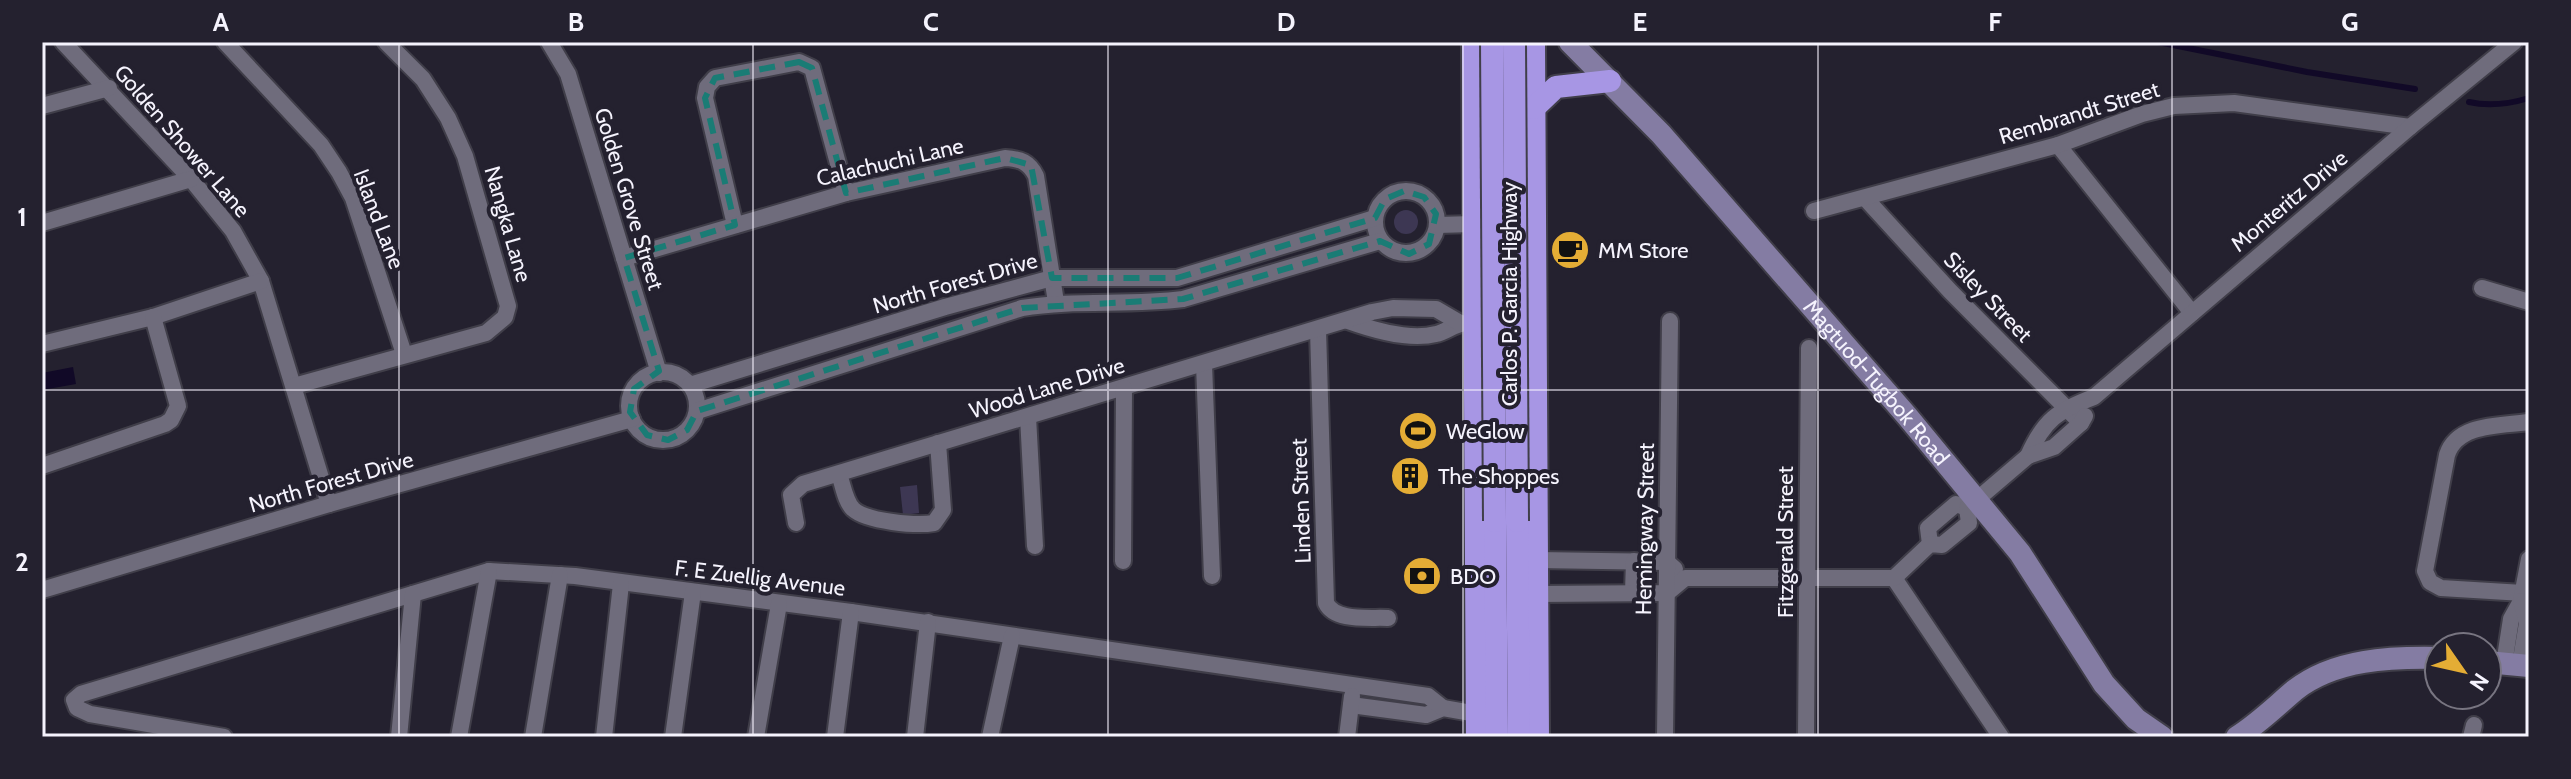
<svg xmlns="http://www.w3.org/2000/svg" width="2571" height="779" font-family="Cabin,sans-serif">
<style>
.green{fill:#3d3753}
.water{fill:#110927}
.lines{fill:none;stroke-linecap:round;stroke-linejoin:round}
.stream{stroke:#110927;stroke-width:6}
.minor-casing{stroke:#403e49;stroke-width:20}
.secondary-casing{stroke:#403e49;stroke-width:26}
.trunk-casing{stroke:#403e49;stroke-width:26}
.minor{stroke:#6f6c7c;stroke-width:16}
.secondary{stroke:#847ca3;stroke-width:22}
.trunk{stroke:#a796e4;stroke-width:22}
.trunk-bridge-casing{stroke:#403e49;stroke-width:26;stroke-linecap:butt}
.trunk-bridge{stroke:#a796e4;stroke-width:22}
.marked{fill:none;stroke:#1a7c75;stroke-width:6;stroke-dasharray:16 10;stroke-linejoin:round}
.grid{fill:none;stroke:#f5f3fd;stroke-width:2;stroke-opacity:0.55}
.labels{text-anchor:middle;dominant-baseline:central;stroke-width:8;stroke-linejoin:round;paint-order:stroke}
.street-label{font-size:22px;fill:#f5f3fd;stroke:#24212f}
.poi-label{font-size:22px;fill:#f5f3fd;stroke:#24212f;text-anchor:start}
.neatline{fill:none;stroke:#f5f3fd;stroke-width:3}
.grid-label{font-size:26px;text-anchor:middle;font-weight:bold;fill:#f5f3fd}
</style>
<rect width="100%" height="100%" fill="#24212f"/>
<!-- green -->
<g class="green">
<circle cx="1406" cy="222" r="12"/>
<path d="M917 485 919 513 903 515 900 487Z"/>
</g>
<!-- water -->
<path class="water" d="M73 367 76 384 42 390V373Z"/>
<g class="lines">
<!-- stream -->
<g class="stream">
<path d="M2158 42 2307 72 2415 89"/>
<path d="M2469 102C2490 107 2509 104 2529 98"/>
</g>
<!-- minor casing -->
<g class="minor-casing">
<g id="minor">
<path d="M63 42 191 179 233 231 261 281 329 504"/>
<path d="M225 42 321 145 339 172 353 198 404 354"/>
<path d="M549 42 568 74 659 373"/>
<path d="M42 106 109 88"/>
<path d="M2058 145 2192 313"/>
<circle cx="1406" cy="222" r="31"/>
<path d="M1866 199 1950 291 2081 423"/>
<path d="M1814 211 2058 145 2142 114 2174 106 2234 103 2410 127"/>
<path d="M42 223 191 179"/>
<path d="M735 225 705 98 707 87 715 78 799 62 812 68 846 193"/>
<path d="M1437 225 1474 224"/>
<path d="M624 258 846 193 1005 158C1021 159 1029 162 1036 176L1056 302"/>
<path d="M2482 288 2529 302"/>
<path d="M1348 321C1373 330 1409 341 1436 334 1446 332 1454 324 1466 323"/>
<path d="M1318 330 1326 603C1335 622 1369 617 1388 618"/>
<path d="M42 344 153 317 261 281"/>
<path d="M1204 364 1212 576"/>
<circle cx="663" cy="406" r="34"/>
<path d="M690 385 945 307 1052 278H1177L1375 218"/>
<path d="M294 386 486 333 505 317 508 306 465 156 448 118 423 79 386 42"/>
<path d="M697 411 1022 308C1075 299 1129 306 1183 299L1380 241"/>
<path d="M1028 417 1035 546"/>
<path d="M2028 456C2044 420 2057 411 2094 397L2410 127 2514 42"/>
<path d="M42 466 165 424 171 420 178 406 153 317"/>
<path d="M839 474C843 485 845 501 853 509 867 522 917 526 934 523L943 510 938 443"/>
<path d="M796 523 791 495 803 484 1372 312 1393 308 1436 309 1460 323"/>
<path d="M1930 544 1928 528 1956 504 1967 508 2028 456 2054 447 2081 423 2085 416"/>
<path d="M1537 560 1667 562 1675 569"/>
<path d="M1123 561 1124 388"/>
<path d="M1894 578 2001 737"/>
<path d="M42 590 329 504 632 419"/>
<path d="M1633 593 1634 561"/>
<path d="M2523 593 2441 588 2430 582 2425 571 2447 455C2457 423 2501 426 2529 422"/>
<path d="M1537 594 1667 593 1685 578H1894L1930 544 1942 545 1969 523 1967 508"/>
<path d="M2504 664 2511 619 2521 601 2529 559"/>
<path d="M2520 665 2527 623 2521 601"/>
<path d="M1351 705 1426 715 1443 708 1477 714"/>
<path d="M224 737 90 714 77 708 74 700 81 694 489 571 575 576 851 612 1428 696 1443 708"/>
<path d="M399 737 413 594"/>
<path d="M459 737 489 571"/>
<path d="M533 737 560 575"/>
<path d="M604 737 621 584"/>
<path d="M673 737 693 592"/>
<path d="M756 737 779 604"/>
<path d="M835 737 851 612"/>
<path d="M915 737 928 622"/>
<path d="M990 737 1012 636"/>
<path d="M1347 737 1352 696"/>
<path d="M1665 737 1670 321"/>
<path d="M1806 737 1809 348"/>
<path d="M2471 737 2474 725"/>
</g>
</g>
<!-- secondary casing -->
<g class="secondary-casing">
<g id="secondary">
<path id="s1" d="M1570 42 1661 134 1907 416 2020 553 2104 684 2136 719 2162 737"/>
<path d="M2487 662 2529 666"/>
<path d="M2237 737C2258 724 2276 706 2295 690 2335 659 2390 657 2439 658"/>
</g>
</g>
<!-- trunk casing -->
<g class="trunk-casing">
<g id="trunk">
<path d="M1473 42 1477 737"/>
<path d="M1534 42 1538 737"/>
<path d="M1534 108 1556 87 1610 81"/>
<path d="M1495 521 1497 737"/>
<path d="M1517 521 1519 737"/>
</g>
</g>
<!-- minor -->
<use href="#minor" class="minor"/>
<!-- secondary -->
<use href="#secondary" class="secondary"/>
<!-- trunk -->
<use href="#trunk" class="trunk"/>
<!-- trunk-bridge casing -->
<g class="trunk-bridge-casing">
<g id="trunk-bridge">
<path d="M1492 42 1495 521"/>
<path d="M1514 42 1517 521"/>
</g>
</g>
<!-- trunk-bridge -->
<use href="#trunk-bridge" class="trunk-bridge"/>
</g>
<!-- marked area -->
<path class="marked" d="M799 62 812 68 846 193 1005 158 1031 165 1052 278H1177L1375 218 1385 199 1404 191 1424 197 1436 214 1429 244 1409 254 1380 241 1183 299 1022 308 697 411 687 430 668 440 647 435 630 412 634 389 659 371 624 258 735 225 705 98 715 78Z"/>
<!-- grid -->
<path class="grid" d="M399 42V737M753 42V737M1108 42V737M1463 42V737M1818 42V737M2172 42V737M42 390H2529"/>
<!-- icons -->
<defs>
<g id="cafe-disc" transform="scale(2)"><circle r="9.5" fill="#e4ad35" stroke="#24212f"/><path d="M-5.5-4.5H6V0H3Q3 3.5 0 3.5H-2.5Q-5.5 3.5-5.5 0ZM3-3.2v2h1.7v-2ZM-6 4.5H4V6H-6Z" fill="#111"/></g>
<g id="stadium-disc" transform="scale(2)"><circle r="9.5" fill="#e4ad35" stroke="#24212f"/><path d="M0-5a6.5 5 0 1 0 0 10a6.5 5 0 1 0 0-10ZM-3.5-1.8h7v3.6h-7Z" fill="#111"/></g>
<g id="building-disc" transform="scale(2)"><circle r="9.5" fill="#e4ad35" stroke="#24212f"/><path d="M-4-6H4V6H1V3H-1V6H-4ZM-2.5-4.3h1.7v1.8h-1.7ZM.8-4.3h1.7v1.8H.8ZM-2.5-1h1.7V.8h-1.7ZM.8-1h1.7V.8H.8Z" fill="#111"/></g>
<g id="bank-disc" transform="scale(2)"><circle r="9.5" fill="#e4ad35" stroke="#24212f"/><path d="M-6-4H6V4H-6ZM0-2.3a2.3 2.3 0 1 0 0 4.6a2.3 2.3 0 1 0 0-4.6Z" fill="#111"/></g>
</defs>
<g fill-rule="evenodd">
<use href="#cafe-disc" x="1570" y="250"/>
<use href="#stadium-disc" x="1418" y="431"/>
<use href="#building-disc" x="1410" y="476"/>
<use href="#bank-disc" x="1422" y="576"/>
</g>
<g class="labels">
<!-- street labels -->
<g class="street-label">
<text transform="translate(2079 113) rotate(-17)">Rembrandt Street</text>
<text transform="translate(182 141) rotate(49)">Golden Shower Lane</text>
<text transform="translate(890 162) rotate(-13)">Calachuchi Lane</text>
<text transform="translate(629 199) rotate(73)">Golden Grove Street</text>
<text transform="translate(2289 201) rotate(-40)">Monteritz Drive</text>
<text transform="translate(379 219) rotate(69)">Island Lane</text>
<text transform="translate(508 224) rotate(74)">Nangka Lane</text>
<text transform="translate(955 283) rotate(-16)">North Forest Drive</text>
<text transform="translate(1509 294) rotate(-90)">Carlos P. Garcia Highway</text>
<text transform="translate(1988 297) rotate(46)">Sisley Street</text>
<text stroke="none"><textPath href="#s1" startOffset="458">Magtuod-Tugbok Road</textPath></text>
<text transform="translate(1047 388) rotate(-17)">Wood Lane Drive</text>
<text transform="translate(331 482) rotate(-16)">North Forest Drive</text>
<text transform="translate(1301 501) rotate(-92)">Linden Street</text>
<text transform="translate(1645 529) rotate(-89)">Hemingway Street</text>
<text transform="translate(1785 542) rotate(-90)">Fitzgerald Street</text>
<text transform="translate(760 578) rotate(7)">F. E Zuellig Avenue</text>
</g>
<!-- poi labels -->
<g class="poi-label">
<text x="1598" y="250">MM Store</text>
<text x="1446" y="431">WeGlow</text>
<text x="1438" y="476">The Shoppes</text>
<text x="1450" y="576">BDO</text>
</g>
</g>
<!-- border -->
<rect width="2571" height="779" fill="none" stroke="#24212f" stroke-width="88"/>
<!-- north arrow -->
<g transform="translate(2463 671) rotate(124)"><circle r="38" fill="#24212f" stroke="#787581" stroke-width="2"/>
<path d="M0-6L14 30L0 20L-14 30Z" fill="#e4ad35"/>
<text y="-12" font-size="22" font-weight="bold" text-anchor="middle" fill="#f5f3fd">N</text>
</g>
<rect x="44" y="44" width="2483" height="691" class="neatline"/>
<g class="grid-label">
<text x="221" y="31">A</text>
<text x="576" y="31">B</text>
<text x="931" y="31">C</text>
<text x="1286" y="31">D</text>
<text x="1640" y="31">E</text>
<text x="1995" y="31">F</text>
<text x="2350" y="31">G</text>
<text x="22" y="226">1</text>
<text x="22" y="571">2</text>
</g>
</svg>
